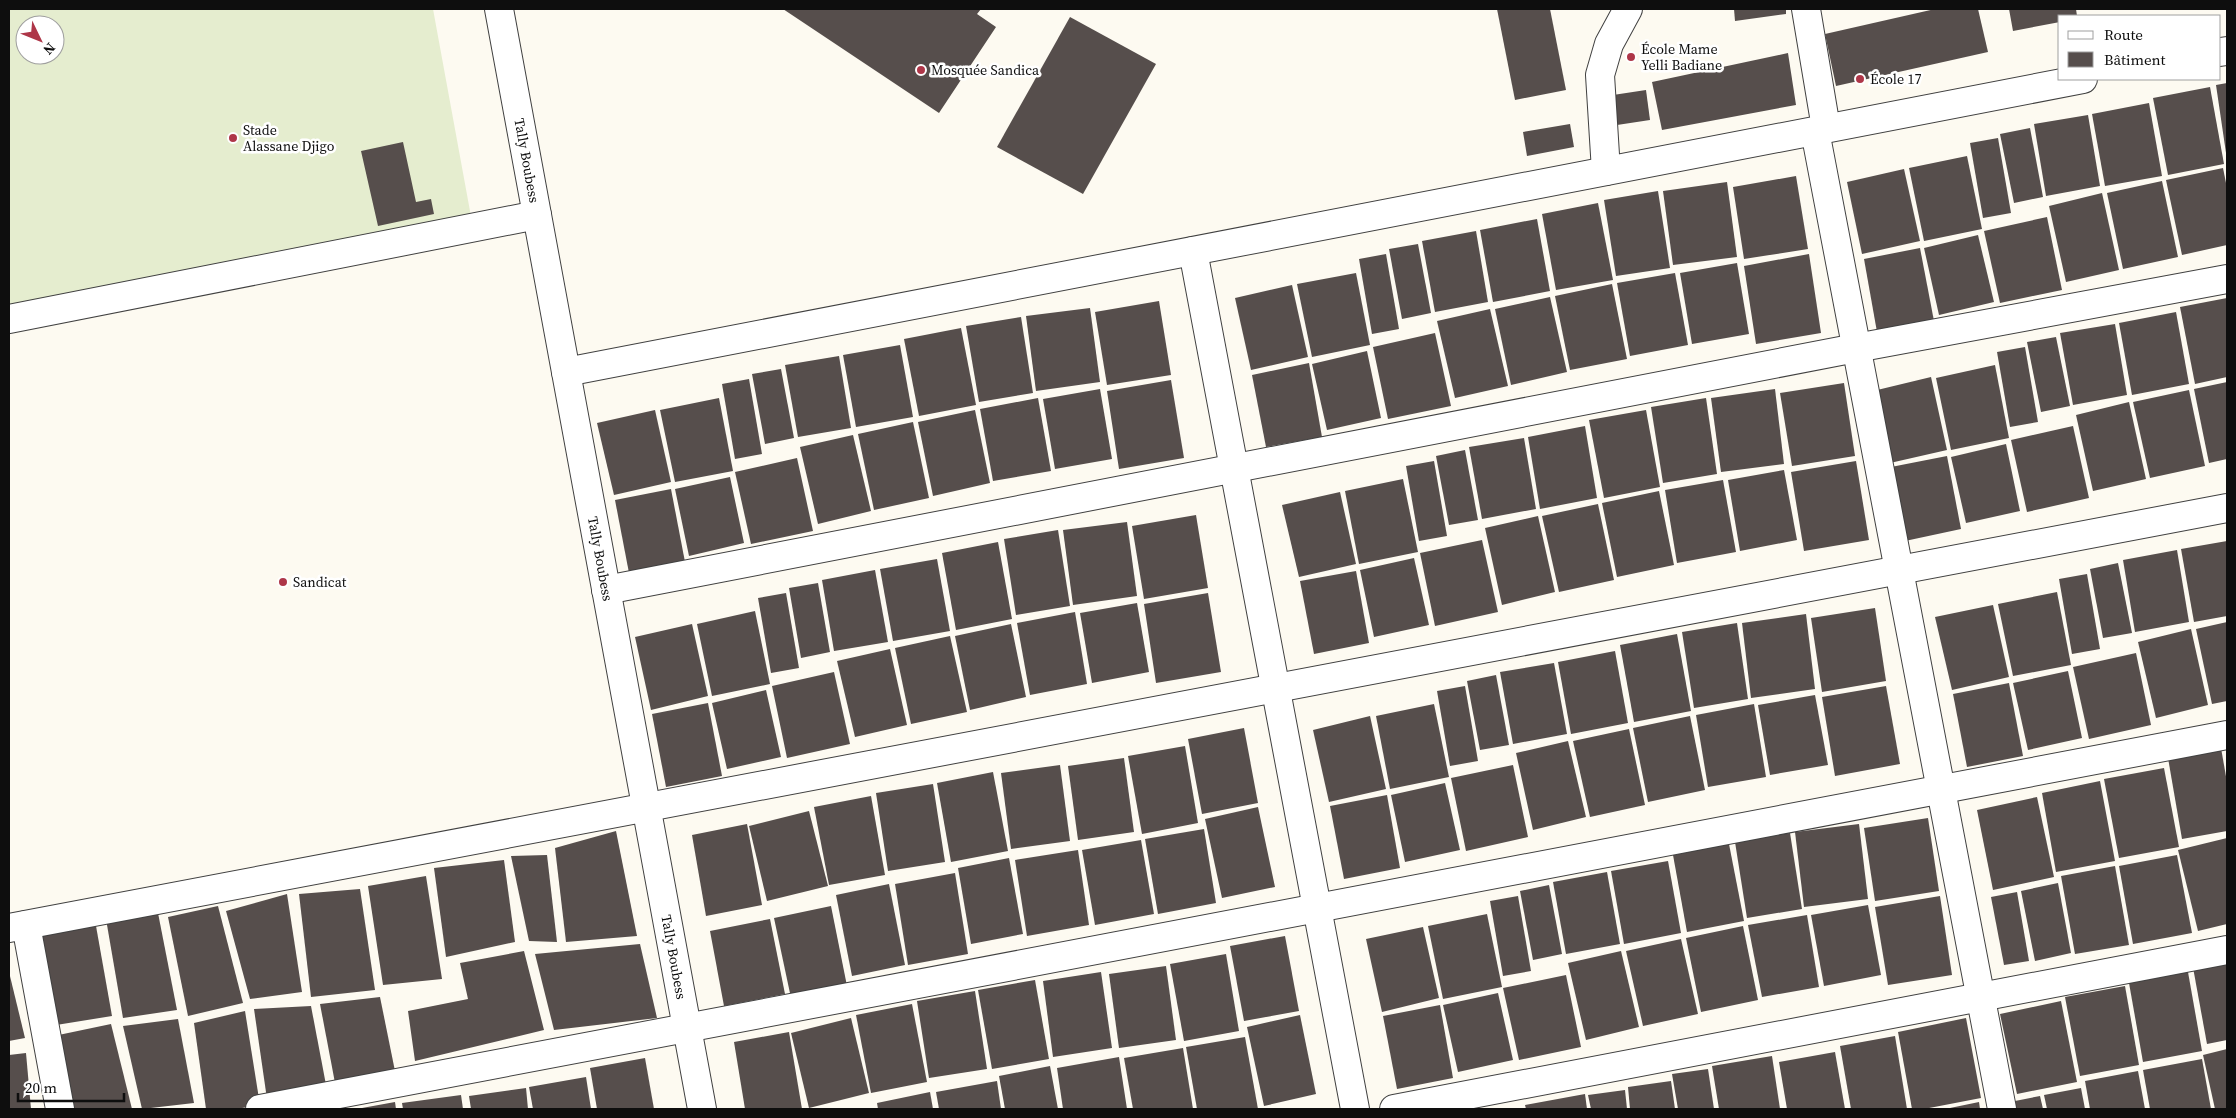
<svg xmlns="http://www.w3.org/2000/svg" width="2236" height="1118" font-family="'Source Serif 4',serif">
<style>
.pitch{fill:#e5edcf;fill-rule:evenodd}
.building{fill:#564e4c}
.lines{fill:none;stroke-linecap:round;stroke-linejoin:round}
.minor-casing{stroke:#414141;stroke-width:30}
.minor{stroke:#fff;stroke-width:28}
.poi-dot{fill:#ae3648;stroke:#fff;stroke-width:2}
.labels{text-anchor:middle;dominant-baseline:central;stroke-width:5;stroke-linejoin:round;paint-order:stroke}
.poi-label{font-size:14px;fill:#0e0e0e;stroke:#fff;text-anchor:start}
.street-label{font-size:14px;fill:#0e0e0e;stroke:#fff}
</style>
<rect width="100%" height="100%" fill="#fdfaf1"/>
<!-- pitch -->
<path class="pitch" d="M9 9H433L472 222 9 309ZM25 25H55V55H25Z"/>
<!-- building -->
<g class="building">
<path d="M783 9H981L977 14 996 27 939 113Z"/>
<path d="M1497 9H1550L1566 90 1515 100Z"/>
<path d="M1734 9H1786V14L1735 21Z"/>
<path d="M1935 9H1978L1988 52 1836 86 1825 34Z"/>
<path d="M2009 9H2076L2077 16H2060V22L2013 31Z"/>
<path d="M1070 17 1156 64 1083 194 997 147Z"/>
<path d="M1788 53 1796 105 1662 130 1652 82Z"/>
<path d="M2227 83V153H2226L2216 85Z"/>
<path d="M2210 87 2224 164 2168 175 2153 98Z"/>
<path d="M1646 90 1650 120 1617 125 1613 95Z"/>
<path d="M2149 103 2162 176 2105 186 2092 114Z"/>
<path d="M2088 115 2100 186 2046 196 2034 124Z"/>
<path d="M1570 124 1574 147 1527 156 1523 132Z"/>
<path d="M2030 128 2043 197 2014 203 2000 134Z"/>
<path d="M1998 138 2011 213 1983 218 1970 143Z"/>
<path d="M403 142 416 202 431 199 434 214 378 226 361 151Z"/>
<path d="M1967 156 1982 229 1924 241 1909 168Z"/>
<path d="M2223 168 2227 188V245L2182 255 2166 180Z"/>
<path d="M1904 169 1920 241 1862 254 1847 182Z"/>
<path d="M1796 176 1808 249 1744 259 1733 187Z"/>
<path d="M2162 181 2178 257 2123 269 2107 193Z"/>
<path d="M1727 182 1737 257 1673 265 1663 191Z"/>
<path d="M1658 191 1670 268 1616 276 1604 200Z"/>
<path d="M2102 193 2119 270 2066 282 2049 206Z"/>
<path d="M1598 203 1613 280 1556 290 1542 214Z"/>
<path d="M2047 217 2062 290 2000 303 1984 231Z"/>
<path d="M1537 219 1550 291 1493 302 1480 230Z"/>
<path d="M1476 231 1488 302 1435 312 1422 241Z"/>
<path d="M1978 235 1994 302 1939 315 1924 248Z"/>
<path d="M1418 244 1431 313 1402 319 1389 249Z"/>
<path d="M1920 248 1934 321 1877 332 1864 259Z"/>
<path d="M1386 254 1399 329 1372 334 1359 259Z"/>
<path d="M1809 254 1821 333 1756 344 1744 266Z"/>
<path d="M1737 263 1749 334 1692 344 1680 273Z"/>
<path d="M1356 273 1370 345 1312 357 1297 284Z"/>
<path d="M1675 273 1688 345 1630 356 1617 283Z"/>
<path d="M1612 284 1627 359 1570 370 1555 296Z"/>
<path d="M1292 285 1308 357 1251 370 1235 298Z"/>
<path d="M1550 297 1567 372 1511 385 1495 309Z"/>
<path d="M2227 298V377L2195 384 2180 307Z"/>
<path d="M1159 301 1171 375 1107 385 1095 312Z"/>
<path d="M1090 308 1100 382 1036 391 1026 316Z"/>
<path d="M1490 309 1508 386 1455 398 1437 321Z"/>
<path d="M2176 312 2189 384 2132 395 2119 323Z"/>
<path d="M1021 317 1033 393 979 402 966 326Z"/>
<path d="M2115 324 2127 395 2073 405 2060 333Z"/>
<path d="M961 328 976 405 919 416 904 339Z"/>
<path d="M1435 333 1451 406 1388 419 1373 347Z"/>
<path d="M2056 337 2070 406 2041 412 2027 342Z"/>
<path d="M900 345 913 417 856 427 843 355Z"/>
<path d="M2025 347 2038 422 2010 427 1997 352Z"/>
<path d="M1367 351 1381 418 1327 430 1312 364Z"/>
<path d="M839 356 851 428 798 437 785 365Z"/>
<path d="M1309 363 1322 437 1266 447 1252 375Z"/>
<path d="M1995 365 2009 438 1951 450 1936 378Z"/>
<path d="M781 369 794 438 765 444 752 374Z"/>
<path d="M1931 377 1947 450 1890 463 1873 391Z"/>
<path d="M749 379 762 454 735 459 722 384Z"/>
<path d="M1171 380 1184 458 1119 469 1107 391Z"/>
<path d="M2227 382V459L2209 463 2194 389Z"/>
<path d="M1844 383 1855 456 1792 466 1780 393Z"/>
<path d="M1100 389 1112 459 1055 469 1043 399Z"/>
<path d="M1775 389 1784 464 1721 472 1711 398Z"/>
<path d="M2189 390 2205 466 2150 478 2133 402Z"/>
<path d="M719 398 733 471 675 482 660 410Z"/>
<path d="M1038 398 1051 471 993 481 980 409Z"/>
<path d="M1706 398 1717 474 1663 483 1651 407Z"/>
<path d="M2129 402 2146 479 2093 491 2076 415Z"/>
<path d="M655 410 671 482 614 495 597 423Z"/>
<path d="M975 410 990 483 933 496 918 422Z"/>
<path d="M1646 410 1660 487 1604 498 1589 420Z"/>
<path d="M913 422 929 498 874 510 858 434Z"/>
<path d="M1585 426 1597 498 1540 509 1528 437Z"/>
<path d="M2073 426 2089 498 2027 512 2011 440Z"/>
<path d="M853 435 871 511 818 524 800 447Z"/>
<path d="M1524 438 1536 509 1482 519 1469 447Z"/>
<path d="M2006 444 2020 511 1966 523 1951 457Z"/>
<path d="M1465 450 1478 520 1449 525 1436 456Z"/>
<path d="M1947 456 1961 529 1905 541 1891 467Z"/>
<path d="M797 458 813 531 751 544 735 472Z"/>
<path d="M1434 461 1447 536 1419 541 1406 466Z"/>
<path d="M1856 461 1869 540 1804 551 1791 472Z"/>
<path d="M1784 470 1797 540 1740 551 1728 480Z"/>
<path d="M730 477 744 543 689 556 675 489Z"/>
<path d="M1403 479 1418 552 1359 564 1345 491Z"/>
<path d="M1723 480 1736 552 1677 563 1665 490Z"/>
<path d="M671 489 685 562 629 573 615 500Z"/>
<path d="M1659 491 1674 565 1617 577 1602 503Z"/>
<path d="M1340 492 1356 564 1299 577 1282 505Z"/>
<path d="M1598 504 1614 580 1559 592 1542 516Z"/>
<path d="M1196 515 1208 588 1144 599 1132 526Z"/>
<path d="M1538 516 1555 592 1502 605 1485 528Z"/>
<path d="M1127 522 1137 596 1073 605 1063 530Z"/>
<path d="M1058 530 1070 606 1016 615 1004 539Z"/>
<path d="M1482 540 1498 612 1435 626 1420 553Z"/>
<path d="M2227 541V616L2194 622 2181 549Z"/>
<path d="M998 542 1012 619 956 630 942 553Z"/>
<path d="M2177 550 2189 622 2135 632 2123 560Z"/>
<path d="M1414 558 1429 625 1374 637 1360 570Z"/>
<path d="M937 559 950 631 893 641 880 569Z"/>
<path d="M2118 563 2132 633 2103 638 2090 569Z"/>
<path d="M875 570 888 642 834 651 822 580Z"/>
<path d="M1356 571 1369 643 1314 654 1300 581Z"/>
<path d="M2087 574 2100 649 2072 654 2059 579Z"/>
<path d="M818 583 830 652 801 658 789 588Z"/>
<path d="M2057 592 2071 665 2013 676 1998 604Z"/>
<path d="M786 593 799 668 771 673 758 598Z"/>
<path d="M1208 593 1221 672 1156 683 1144 604Z"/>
<path d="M1137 603 1149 672 1092 683 1080 613Z"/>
<path d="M1993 605 2009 677 1952 690 1935 617Z"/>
<path d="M1875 608 1886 681 1822 692 1811 618Z"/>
<path d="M755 611 770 684 712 696 697 624Z"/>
<path d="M1075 612 1087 684 1030 695 1017 623Z"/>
<path d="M1806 614 1815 689 1751 698 1742 623Z"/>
<path d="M2227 622V701L2212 704 2196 629Z"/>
<path d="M1737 623 1748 699 1694 708 1682 632Z"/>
<path d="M692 624 708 696 651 710 635 637Z"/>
<path d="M1011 624 1026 697 970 710 955 636Z"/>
<path d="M2191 629 2208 705 2156 718 2138 642Z"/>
<path d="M1677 634 1691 711 1634 722 1620 645Z"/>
<path d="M950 636 967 712 911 724 895 648Z"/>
<path d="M890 649 907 725 855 737 837 661Z"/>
<path d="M1615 651 1628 723 1571 734 1558 662Z"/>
<path d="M2136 653 2151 725 2089 739 2073 667Z"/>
<path d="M1554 663 1567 734 1513 744 1500 672Z"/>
<path d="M2068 671 2082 738 2028 750 2013 683Z"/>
<path d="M834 672 850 744 787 758 772 686Z"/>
<path d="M1496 675 1509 745 1480 750 1467 681Z"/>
<path d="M2009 683 2023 756 1967 767 1953 694Z"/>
<path d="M1465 686 1478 761 1450 766 1437 691Z"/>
<path d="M1886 686 1900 764 1835 776 1822 697Z"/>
<path d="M766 690 781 757 727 769 712 703Z"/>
<path d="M1815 695 1828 765 1770 775 1758 705Z"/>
<path d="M708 703 722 776 666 787 652 714Z"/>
<path d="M1434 704 1449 777 1390 789 1376 716Z"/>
<path d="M1754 704 1766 777 1708 787 1696 715Z"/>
<path d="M1370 716 1386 789 1329 802 1313 730Z"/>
<path d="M1690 716 1705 790 1648 802 1633 728Z"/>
<path d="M1244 728 1258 803 1202 814 1188 739Z"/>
<path d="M1629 729 1645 805 1590 817 1573 741Z"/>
<path d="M1568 741 1586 817 1533 830 1516 753Z"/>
<path d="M1185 746 1198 823 1142 834 1128 756Z"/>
<path d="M2221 748 2227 782V831L2182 839 2168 758Z"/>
<path d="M1124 758 1134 832 1078 840 1068 766Z"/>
<path d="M1060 765 1070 841 1011 849 1001 773Z"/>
<path d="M1513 765 1528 837 1466 851 1451 778Z"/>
<path d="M2164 768 2179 847 2119 858 2104 779Z"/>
<path d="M993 772 1008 851 951 862 937 783Z"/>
<path d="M2100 781 2115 861 2056 872 2042 793Z"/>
<path d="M1445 783 1460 850 1405 862 1391 795Z"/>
<path d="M933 784 945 862 888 871 876 793Z"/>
<path d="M1387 795 1400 868 1344 879 1330 806Z"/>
<path d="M871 796 885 875 829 885 814 807Z"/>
<path d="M2037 797 2054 877 1993 890 1977 810Z"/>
<path d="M1258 807 1275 887 1222 898 1205 819Z"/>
<path d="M809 811 828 886 767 901 749 826Z"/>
<path d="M1928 818 1939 891 1875 901 1864 828Z"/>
<path d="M747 824 762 905 706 916 692 835Z"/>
<path d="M1859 824 1868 899 1804 907 1795 832Z"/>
<path d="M1204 829 1216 903 1158 914 1145 839Z"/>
<path d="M616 831 637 936 566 942 555 848Z"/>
<path d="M1790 833 1802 909 1747 918 1735 842Z"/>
<path d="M2227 838V924L2198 931 2178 850Z"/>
<path d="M1141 840 1154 914 1095 925 1082 850Z"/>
<path d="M1729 844 1744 921 1687 932 1673 855Z"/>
<path d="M1078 850 1089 925 1027 936 1015 860Z"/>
<path d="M547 855 557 942 529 941 511 856Z"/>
<path d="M2177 855 2192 933 2133 944 2119 866Z"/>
<path d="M1009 858 1023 934 971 944 958 868Z"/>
<path d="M504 860 515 942 446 957 434 868Z"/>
<path d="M1668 861 1681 933 1624 944 1611 871Z"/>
<path d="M2115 866 2129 945 2075 954 2061 876Z"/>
<path d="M1607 872 1620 944 1566 954 1553 882Z"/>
<path d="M955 873 968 954 908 965 895 884Z"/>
<path d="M426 876 442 979 383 985 368 886Z"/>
<path d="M2058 883 2071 953 2035 961 2021 891Z"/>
<path d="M889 884 905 965 852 976 836 895Z"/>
<path d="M1549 885 1562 954 1533 960 1520 891Z"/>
<path d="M360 889 375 990 311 997 299 894Z"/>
<path d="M2017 892 2029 961 2004 965 1991 897Z"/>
<path d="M287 894 302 992 250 999 226 911Z"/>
<path d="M1518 896 1531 971 1503 976 1490 901Z"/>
<path d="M1940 896 1952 975 1888 985 1875 907Z"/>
<path d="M1868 905 1881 975 1824 986 1811 915Z"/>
<path d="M218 906 243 1003 188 1016 168 917Z"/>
<path d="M831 906 847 986 791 998 774 918Z"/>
<path d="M158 913 177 1010 123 1018 106 919Z"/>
<path d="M1487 914 1502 987 1443 999 1428 926Z"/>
<path d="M1807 915 1819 987 1762 997 1748 925Z"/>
<path d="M770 919 785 994 724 1006 710 931Z"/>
<path d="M96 926 112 1016 50 1026 32 938Z"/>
<path d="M1743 926 1758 1000 1701 1012 1686 938Z"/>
<path d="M1423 927 1439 998 1382 1012 1366 939Z"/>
<path d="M1285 936 1299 1011 1244 1021 1230 946Z"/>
<path d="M1681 939 1698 1014 1643 1026 1626 951Z"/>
<path d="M640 944 657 1018 554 1030 535 954Z"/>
<path d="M524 951 544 1030 415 1061 408 1011 468 999 460 963Z"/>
<path d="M1621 951 1639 1027 1586 1040 1568 963Z"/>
<path d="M1226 954 1239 1031 1184 1041 1170 964Z"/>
<path d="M2227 956V1040L2207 1044 2192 962Z"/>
<path d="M1166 966 1176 1040 1119 1048 1109 974Z"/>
<path d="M9 972 25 1038 9 1041Z"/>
<path d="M1101 972 1112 1048 1053 1057 1043 981Z"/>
<path d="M2188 972 2202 1051 2143 1062 2129 983Z"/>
<path d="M1566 975 1581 1047 1519 1060 1503 988Z"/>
<path d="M1035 980 1049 1059 992 1069 978 990Z"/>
<path d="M2125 986 2139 1065 2080 1076 2065 997Z"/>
<path d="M975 991 987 1069 929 1078 917 1001Z"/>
<path d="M1498 993 1513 1060 1458 1072 1443 1005Z"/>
<path d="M380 997 396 1076 336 1088 320 1004Z"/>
<path d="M2061 1001 2077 1082 2017 1094 2000 1014Z"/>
<path d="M912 1004 927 1082 871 1093 856 1015Z"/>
<path d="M1440 1005 1453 1078 1397 1089 1383 1016Z"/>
<path d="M311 1006 327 1090 267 1099 254 1009Z"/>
<path d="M245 1011 260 1105 236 1109H206L194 1023Z"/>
<path d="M1300 1015 1316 1094 1264 1106 1247 1027Z"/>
<path d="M851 1018 869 1093 809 1108 791 1033Z"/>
<path d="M1966 1018 1981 1098 1924 1109H1912L1898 1032Z"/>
<path d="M178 1019 194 1103 142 1109 123 1026Z"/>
<path d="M111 1024 132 1109H62L49 1037Z"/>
<path d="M789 1032 802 1109H745L734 1042Z"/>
<path d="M1895 1036 1907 1109H1851L1840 1046Z"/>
<path d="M1245 1037 1258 1109H1197L1186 1047Z"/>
<path d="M1183 1048 1193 1109H1133L1124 1058Z"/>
<path d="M2227 1049V1109H2215L2203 1055Z"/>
<path d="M1835 1052 1845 1109H1787L1779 1062Z"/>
<path d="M26 1053 31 1109H9V1055Z"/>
<path d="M1772 1056 1780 1109H1719L1712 1066Z"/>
<path d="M1119 1057 1127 1109H1063L1057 1068Z"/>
<path d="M645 1058 654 1109H597L590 1068Z"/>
<path d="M2202 1059 2211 1109H2150L2143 1070Z"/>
<path d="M1050 1066 1058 1109H1005L999 1076Z"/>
<path d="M1708 1069 1714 1109H1678L1672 1074Z"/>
<path d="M2138 1071 2145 1109H2090L2085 1081Z"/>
<path d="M586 1077 591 1109H533L529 1087Z"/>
<path d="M997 1081 1001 1109H939L936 1092Z"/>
<path d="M1671 1081 1675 1109H1630L1628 1087Z"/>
<path d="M526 1088 528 1109H471L469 1096Z"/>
<path d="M2081 1088 2085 1109H2047L2044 1095Z"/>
<path d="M1625 1090 1627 1109H1591L1588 1095Z"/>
<path d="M930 1092 933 1109H878L877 1103Z"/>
<path d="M1585 1094 1587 1109H1526L1525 1105Z"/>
<path d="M461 1095 463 1109H403L402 1103Z"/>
<path d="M2040 1096 2043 1109H2016L2015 1101Z"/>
<path d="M395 1102 396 1109H362V1108Z"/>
<path d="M1979 1102 1980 1109H1950V1108Z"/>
</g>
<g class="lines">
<!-- minor casing -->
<g class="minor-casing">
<g id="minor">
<path id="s1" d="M499 9 702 1109"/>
<path d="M1806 9 1826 128"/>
<path d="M2220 52 2227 51"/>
<path d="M1815 131 2002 1109"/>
<path d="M1606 171 1600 75 1609 44 1628 9"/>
<path d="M1193 251 1355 1109"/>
<path d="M9 319 537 215"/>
<path d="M566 372 2083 79"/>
<path d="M606 590 1856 348 2227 279"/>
<path d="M26 925 60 1109"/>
<path d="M9 928 2227 508"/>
<path d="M260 1109 2227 735"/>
<path d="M1394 1109 2227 950"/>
</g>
</g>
<!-- minor -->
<use href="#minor" class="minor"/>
</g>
<!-- markers -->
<g class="poi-dot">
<circle cx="1631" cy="57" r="5"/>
<circle cx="921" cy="70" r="5"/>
<circle cx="1860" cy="79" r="5"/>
<circle cx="233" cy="138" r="5"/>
<circle cx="283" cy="582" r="5"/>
</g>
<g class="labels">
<!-- poi labels -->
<g class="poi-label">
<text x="1641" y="49">École Mame<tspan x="1641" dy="16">Yelli Badiane</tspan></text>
<text x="931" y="70">Mosquée Sandica</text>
<text x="1870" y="79">École 17</text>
<text x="243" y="130">Stade<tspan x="243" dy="16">Alassane Djigo</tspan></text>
<text x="293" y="582">Sandicat</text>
</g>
<!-- street labels -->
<g class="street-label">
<text stroke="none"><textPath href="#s1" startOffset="154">Tally Boubess</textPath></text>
<text stroke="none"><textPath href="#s1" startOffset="559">Tally Boubess</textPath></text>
<text stroke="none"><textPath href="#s1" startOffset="964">Tally Boubess</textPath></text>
</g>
</g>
<!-- border -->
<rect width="2236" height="1118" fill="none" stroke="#0e0e0e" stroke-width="20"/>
<!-- legend -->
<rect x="2058" y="15" width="162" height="65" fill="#ffffff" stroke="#9f9f9f"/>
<rect x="2068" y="31" width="25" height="8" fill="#ffffff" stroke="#9f9f9f"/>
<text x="2104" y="40" font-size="15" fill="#0e0e0e">Route</text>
<rect x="2068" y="52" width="25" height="15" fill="#564e4c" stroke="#9f9f9f"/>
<text x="2104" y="65" font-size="15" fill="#0e0e0e">Bâtiment</text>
<!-- north arrow -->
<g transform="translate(40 40) rotate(133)"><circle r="24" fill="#ffffff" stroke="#9f9f9f"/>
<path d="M0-4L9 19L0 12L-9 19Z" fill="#ae3648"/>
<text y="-8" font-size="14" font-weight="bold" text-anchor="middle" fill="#0e0e0e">N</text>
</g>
<!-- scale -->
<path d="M18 1093v8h106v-8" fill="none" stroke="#0e0e0e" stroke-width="2.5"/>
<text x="25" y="1093" font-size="15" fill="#0e0e0e" stroke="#ffffff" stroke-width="4" paint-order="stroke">20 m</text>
</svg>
